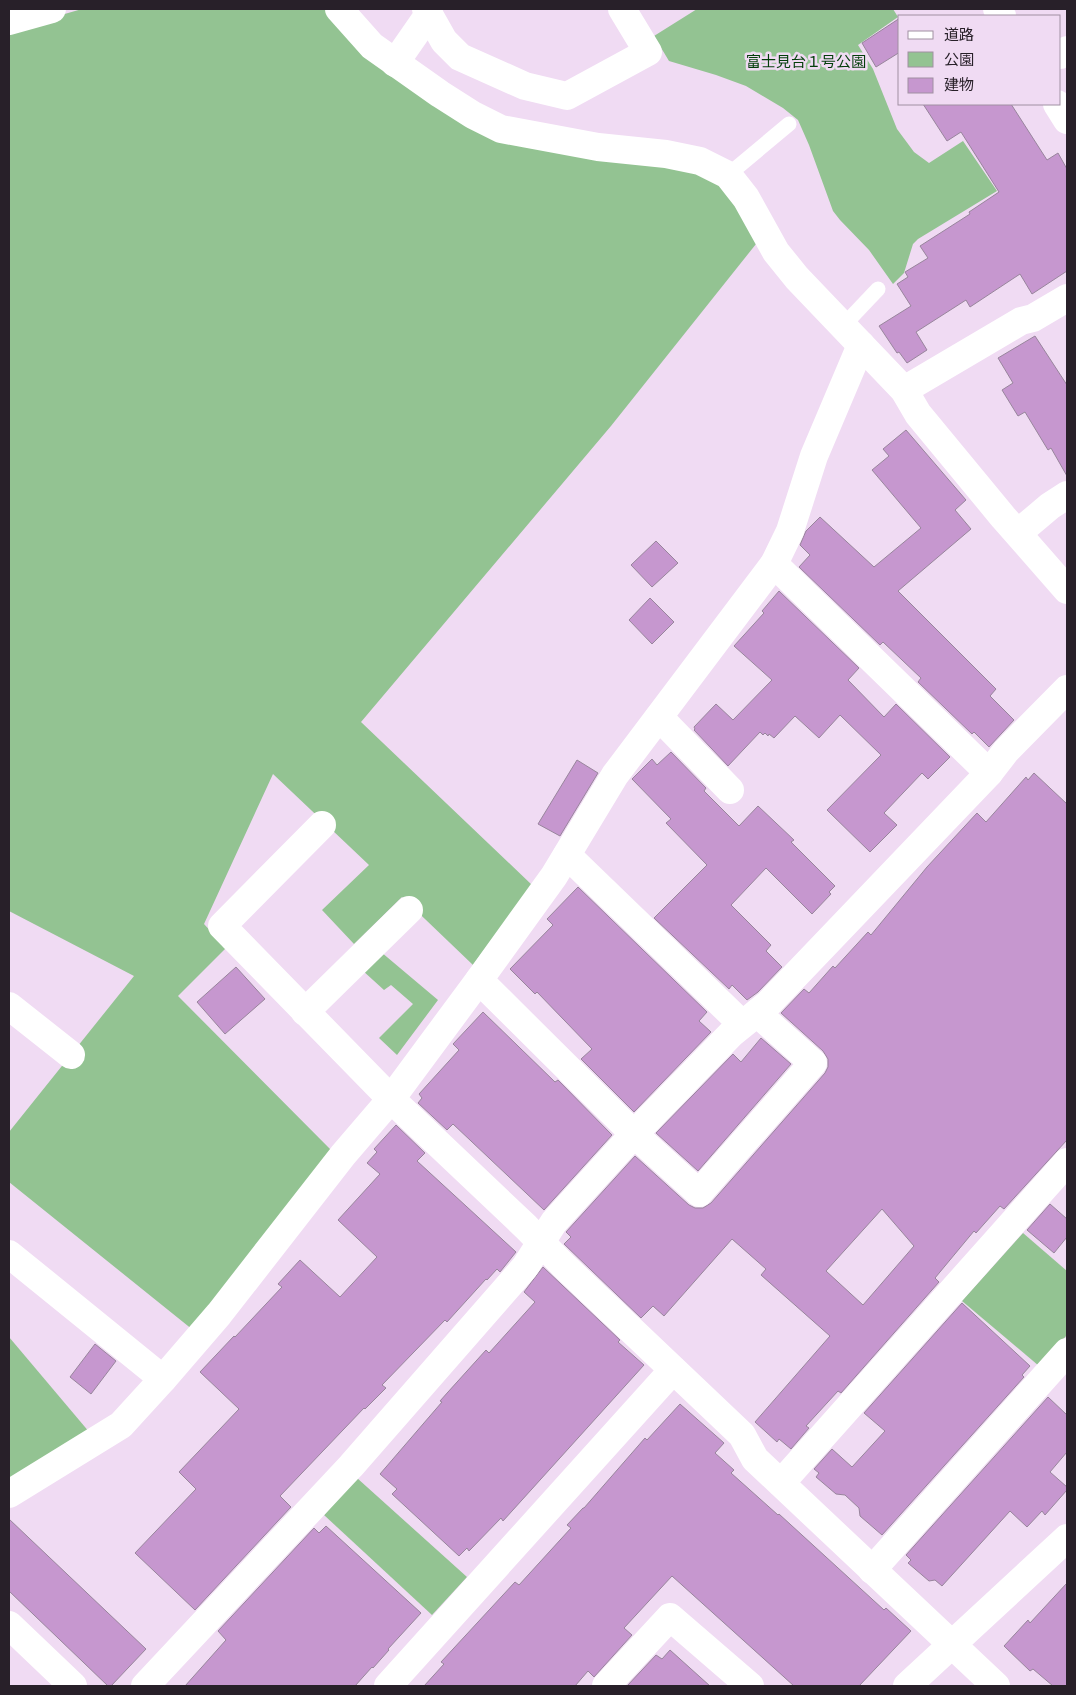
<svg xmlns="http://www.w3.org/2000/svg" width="1076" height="1695" font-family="Lato,'Noto Sans JP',sans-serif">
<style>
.green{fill:#93c392}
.building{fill:#c697cf;stroke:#98859c;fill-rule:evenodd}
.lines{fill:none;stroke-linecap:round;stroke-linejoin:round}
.service{stroke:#fff;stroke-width:15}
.minor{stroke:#fff;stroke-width:28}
.tertiary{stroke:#fff;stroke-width:28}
.labels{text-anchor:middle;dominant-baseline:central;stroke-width:5;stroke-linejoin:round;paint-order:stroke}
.park-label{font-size:15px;fill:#033e0a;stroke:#f0dbf3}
</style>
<rect width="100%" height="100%" fill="#f0dbf3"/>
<!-- green -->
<g class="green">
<path d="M82 9H326L462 121 717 176 760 239 611 426 361 722 532 885 473 965 402 897 354 944 322 910 369 865 273 774 204 924 226 948 178 996 332 1151 193 1330 9 1182V1132L134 976 9 911V30Z"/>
<path d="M697 9H893L898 17 858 45 873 69 897 129 914 152 929 163 963 141 997 191 918 239 913 244 904 273 893 284 869 250 840 220 833 211 809 145 798 120 783 108 746 86 716 75 669 61 654 36Z"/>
<path d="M381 952 438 1000 397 1055 379 1038 413 1004 391 985 384 990 362 970Z"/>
<path d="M1023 1233 1067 1271V1335L1039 1366 962 1301Z"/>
<path d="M9 1337 90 1433 9 1484Z"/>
<path d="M357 1478 467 1577 432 1615 324 1515Z"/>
</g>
<!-- building -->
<g class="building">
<path d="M900 18V52L876 67 862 43Z"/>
<path d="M923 104H1011L1047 160 1058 153 1067 169V271L1032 294 1020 274 970 307 966 300 916 332 927 350 907 363 899 352 897 353 879 326 911 306 897 284 908 277 905 272 928 258 920 246 970 214 969 212 999 192 961 132 947 141Z"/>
<path d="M1035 336 1067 385V476L1051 448 1048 450 1025 412 1018 416 1002 390 1013 383 998 358Z"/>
<path d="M906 430 966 500 955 510 971 529 898 591 996 689 990 696 1014 720 989 747 974 732 972 734 918 682 921 678 883 642 880 645 799 567 810 555 800 545 806 531 820 517 874 567 921 528 872 470 889 456 883 449Z"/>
<path d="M656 541 678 563 652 587 631 565Z"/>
<path d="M779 591 859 668 848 680 884 717 896 704 950 757 928 779 922 773 884 813 897 825 870 852 827 810 881 755 840 715 819 738 795 716 774 738 769 734 768 736 765 733 763 735 760 732 728 766 694 730 695 729 694 727 716 704 733 720 772 680 734 646 764 613 762 611Z"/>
<path d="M650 598 674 622 652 644 629 620Z"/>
<path d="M671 752 706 788 704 791 739 826 758 806 794 840 791 842 835 886 829 892 831 894 812 914 766 868 731 905 771 945 766 951 782 967 758 992 747 1000 732 985 729 989 654 918 707 865 666 823 671 819 632 779 652 759 657 765Z"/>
<path d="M577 760 598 773 560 836 538 824Z"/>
<path d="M1034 773 1067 804V1140L1004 1209 1000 1206 976 1233 974 1231 935 1278 939 1282 841 1393 838 1391 806 1426 809 1428 791 1449 779 1439 777 1442 755 1422 830 1336 761 1275 766 1269 732 1239 664 1316 653 1306 641 1318 564 1244 571 1237 566 1232 635 1156 689 1205 695 1208H703L711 1203 825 1073 828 1067V1059L823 1051 781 1013 804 989 809 993 833 966 835 968 868 932 871 935 927 867 977 813 986 822 1026 777 1028 780ZM882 1209 914 1246 863 1305 826 1271Z"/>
<path d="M578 887 707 1012 699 1021 711 1032 634 1112 581 1059 592 1049 537 992 535 994 510 969 553 925 547 919Z"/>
<path d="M236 967 265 999 225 1034 197 1002Z"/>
<path d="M483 1012 555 1082 558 1080 612 1135 544 1210 453 1124 447 1130 418 1103 422 1098 419 1094 459 1050 453 1044Z"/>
<path d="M761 1038 791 1064 698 1171 656 1133 733 1054 741 1062Z"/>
<path d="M396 1125 425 1153 417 1161 516 1252 500 1272 497 1269 487 1280 486 1279 447 1322 445 1320 382 1385 386 1388 365 1409 364 1408 280 1496 291 1507 195 1610 135 1553 196 1489 179 1472 239 1409 200 1372 234 1336 235 1337 282 1287 278 1284 300 1260 340 1297 377 1257 338 1220 380 1174 367 1163 377 1152 374 1149Z"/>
<path d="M1050 1204 1067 1219V1237L1054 1253 1027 1230Z"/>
<path d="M543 1267 620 1340 618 1342 644 1365 503 1521 501 1518 469 1551 467 1548 459 1556 392 1494 397 1489 380 1474 442 1402 440 1401 448 1392 486 1350 489 1353 535 1302 524 1292Z"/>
<path d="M962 1303 1030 1366 1022 1375 1024 1377 882 1535 860 1516 859 1508 845 1495 836 1494 816 1477 819 1473 814 1469 832 1449 852 1467 885 1431 864 1413Z"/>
<path d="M95 1344 116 1361 91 1394 70 1377Z"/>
<path d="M1048 1397 1067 1415V1452L1050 1472 1067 1487V1490L1045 1515 1042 1511 1027 1527 1010 1511 942 1586 935 1580 929 1581 908 1563 911 1560 906 1555Z"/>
<path d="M680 1404 724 1443 715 1453 734 1470 731 1473 778 1515 779 1514 884 1610 886 1608 911 1631 859 1686H794L672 1576 624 1628 632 1635 594 1677 588 1671 575 1686H424L444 1664 441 1662 515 1582 519 1585 571 1528 567 1525 583 1508H584L645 1438 647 1440Z"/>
<path d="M9 1519 146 1649 111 1686H108L9 1591Z"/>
<path d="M326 1526 421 1613 388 1649 389 1650 373 1668 372 1667 355 1686H185L226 1640 218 1631 314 1528 319 1533Z"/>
<path d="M1067 1583V1686H1053L1033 1669 1030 1671 1004 1646 1028 1620 1030 1623Z"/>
<path d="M670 1650 710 1686H627L656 1655 662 1659Z"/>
</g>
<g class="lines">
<!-- service -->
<g class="service">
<path d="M728 175 789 124"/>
<path d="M842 327 878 289"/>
</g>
<!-- minor -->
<g class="minor">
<path d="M339 9 372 46 440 94 473 115 501 129 598 147 666 154 700 161 728 175 746 198 776 252 797 278 904 390 918 414 1003 517 1067 590"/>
<path d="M426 9 444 41 460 57 525 86 567 96 648 52 622 9"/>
<path d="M997 9 1002 16"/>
<path d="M9 21 52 9"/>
<path d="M1060 55 1067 50"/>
<path d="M395 63 429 14"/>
<path d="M1057 104 1067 120"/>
<path d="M904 390 1021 321 1033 318 1067 298"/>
<path d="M1018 533 1050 506 1067 495"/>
<path d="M774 564 989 773"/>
<path d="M659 717 730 790"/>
<path d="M322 825 222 926 391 1099 526 1227 562 1264 742 1435 755 1459 996 1686"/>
<path d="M567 855 742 1024"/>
<path d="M479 980 634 1134 699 1193 813 1063 757 1013"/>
<path d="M9 1006 71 1055"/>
<path d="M305 1012 409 910"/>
<path d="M9 1254 163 1379"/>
<path d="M781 1483 1067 1162"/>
<path d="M9 1494 121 1425 163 1379 219 1314 343 1155 391 1099 479 980 554 876 615 775 774 564 790 531 814 456 861 345"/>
<path d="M872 1570 1067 1352"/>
<path d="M9 1625 73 1686"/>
<path d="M145 1686 351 1466 525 1267 554 1222 634 1134 731 1034 769 1003 989 773 1006 751 1067 689"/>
<path d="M388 1686 673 1370"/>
<path d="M606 1686 670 1617 750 1686"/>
</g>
<!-- tertiary -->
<path class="tertiary" d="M907 1686 1067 1538"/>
</g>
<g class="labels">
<!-- park labels -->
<g class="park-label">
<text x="806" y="61">富士見台１号公園</text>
</g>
</g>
<!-- border -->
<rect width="1076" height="1695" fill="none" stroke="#282029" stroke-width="20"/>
<!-- legend -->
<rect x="898" y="15" width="162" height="90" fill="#f0dbf3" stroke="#a090a2"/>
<rect x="908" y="31" width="25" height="8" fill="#ffffff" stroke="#a090a2"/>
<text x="944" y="40" font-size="15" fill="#282029">道路</text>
<rect x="908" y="52" width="25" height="15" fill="#93c392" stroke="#a090a2"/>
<text x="944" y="65" font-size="15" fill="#282029">公園</text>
<rect x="908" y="78" width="25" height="15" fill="#c697cf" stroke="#a090a2"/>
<text x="944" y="90" font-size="15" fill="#282029">建物</text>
</svg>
